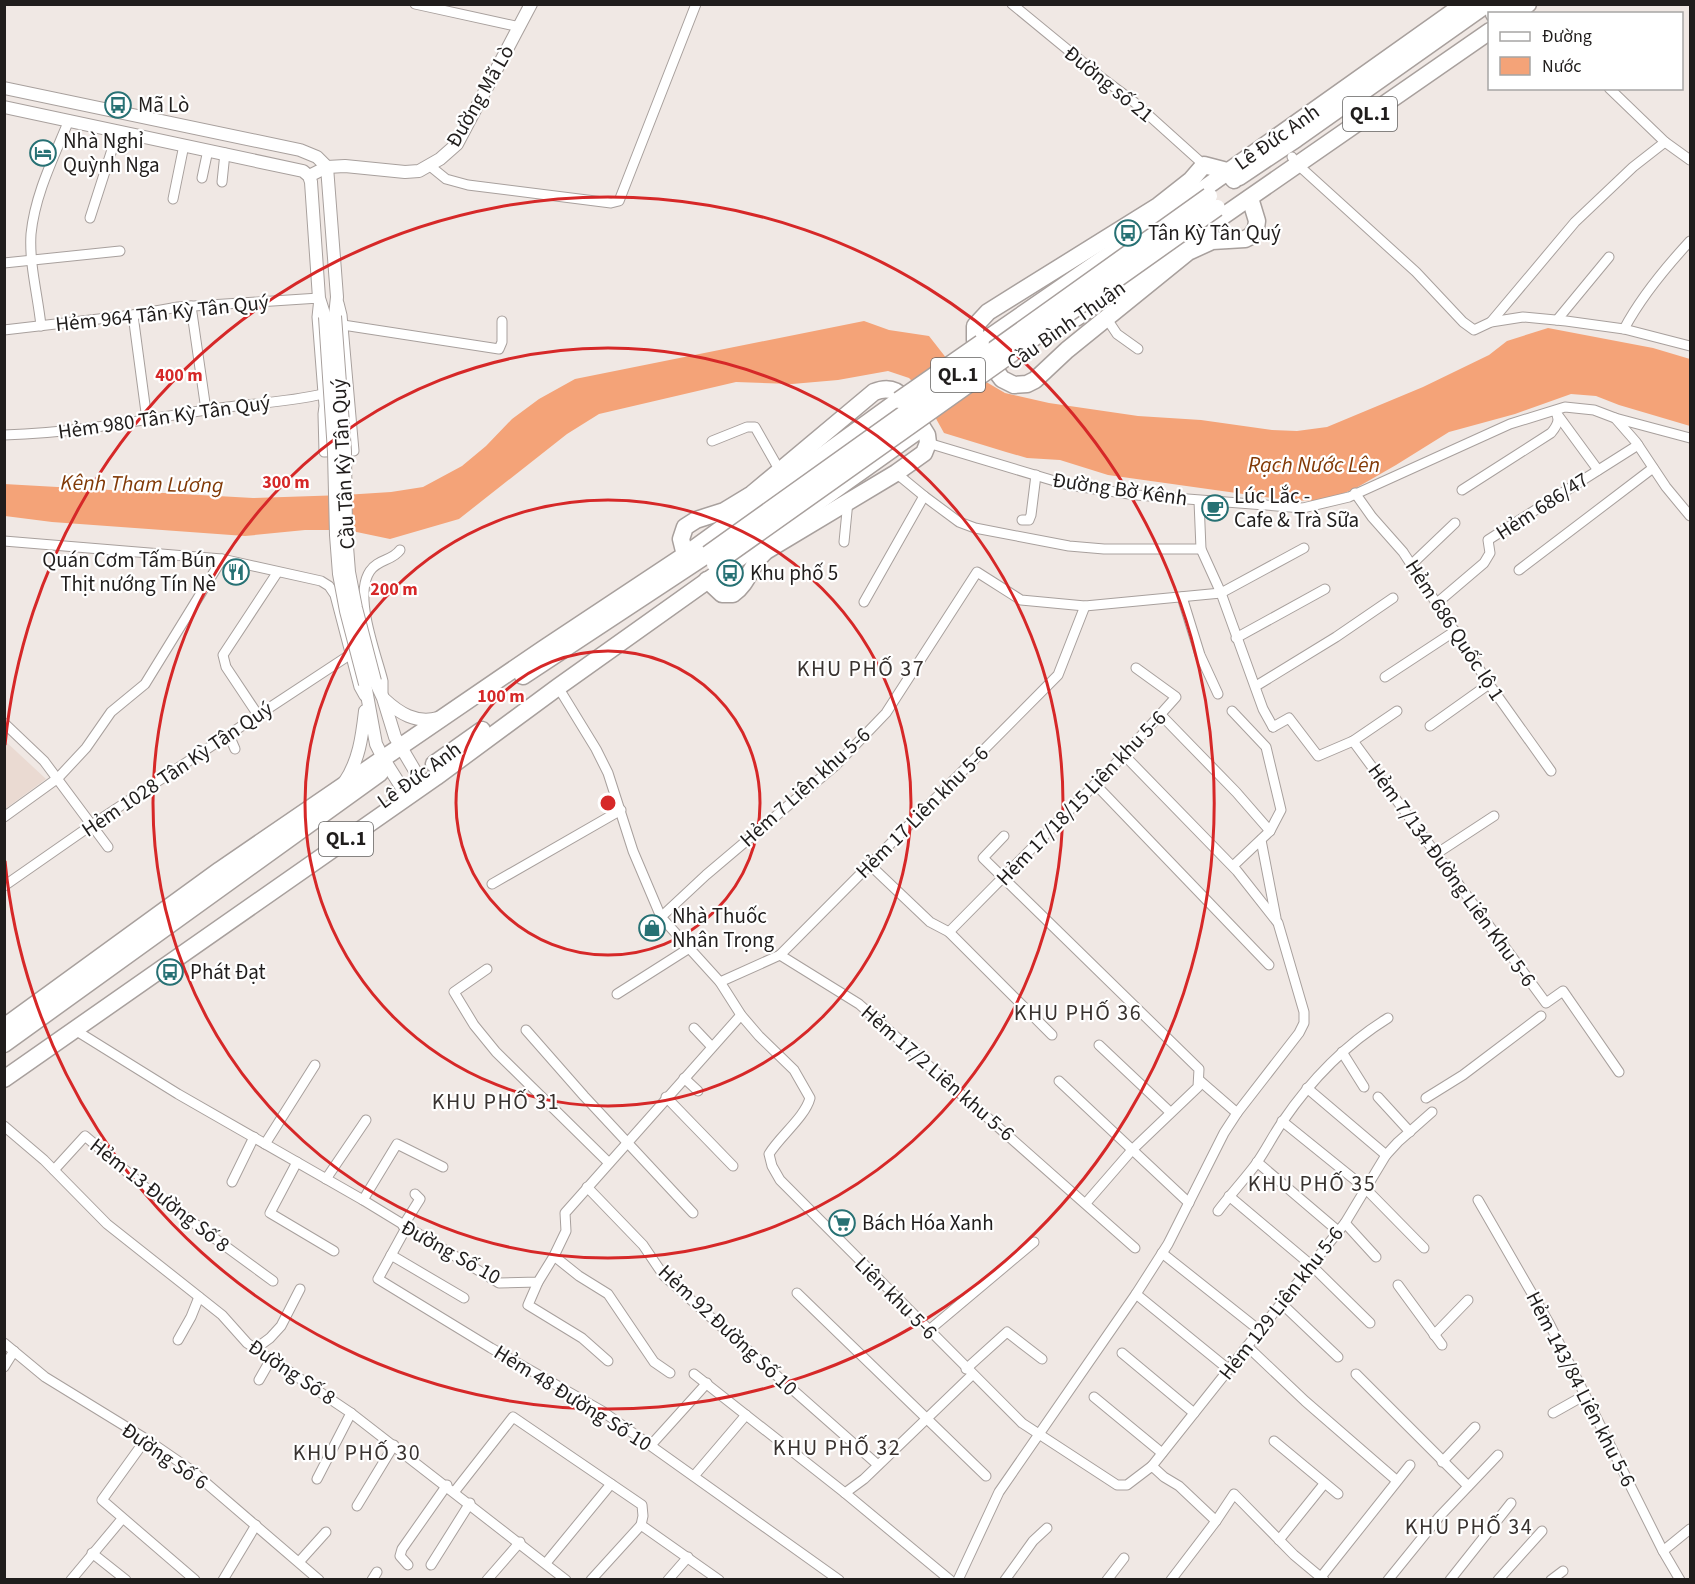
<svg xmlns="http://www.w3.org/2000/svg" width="1695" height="1584" font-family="'Source Sans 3',sans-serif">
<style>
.built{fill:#eadad2}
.water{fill:#f4a378}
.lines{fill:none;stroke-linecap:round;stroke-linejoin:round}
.street-casing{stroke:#a8a09d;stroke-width:11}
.secondary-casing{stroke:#a8a09d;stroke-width:14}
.highway-casing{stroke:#a8a09d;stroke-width:19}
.street{stroke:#fff;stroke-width:9}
.secondary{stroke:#fff;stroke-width:12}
.highway{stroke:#fff;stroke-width:16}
.secondary-bridge-casing{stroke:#a8a09d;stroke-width:14;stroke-linecap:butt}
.highway-bridge-casing{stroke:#a8a09d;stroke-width:19;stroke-linecap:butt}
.secondary-bridge{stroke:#fff;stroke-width:12}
.highway-bridge{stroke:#fff;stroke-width:16}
.ring{fill:none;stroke:#d62828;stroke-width:3}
.labels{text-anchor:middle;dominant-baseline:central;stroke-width:4.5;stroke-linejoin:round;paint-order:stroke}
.shield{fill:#fff;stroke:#636160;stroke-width:1.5}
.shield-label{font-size:20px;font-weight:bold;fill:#201d1c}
.street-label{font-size:21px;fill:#201d1c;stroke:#fff}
.poi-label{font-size:21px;fill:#201d1c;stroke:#fff;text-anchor:start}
.water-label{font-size:22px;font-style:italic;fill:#813906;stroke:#fff}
.neighbourhood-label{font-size:22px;letter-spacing:1.5px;fill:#38322f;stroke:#fff}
.centre{fill:#d62828;stroke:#fff;stroke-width:3}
.ring-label{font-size:18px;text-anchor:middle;font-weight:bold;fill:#d62828;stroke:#fff;stroke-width:4.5;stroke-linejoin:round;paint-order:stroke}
</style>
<rect width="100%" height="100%" fill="#f0e8e4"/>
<!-- built -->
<path class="built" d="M4 740 46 779 5 809H4Z"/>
<!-- water -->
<path class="water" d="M864 321 889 330 929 336 947 359 1005 393 1049 403 1138 416 1201 420 1272 430 1297 431 1327 427 1423 387 1489 355 1507 341 1548 328 1653 348 1690 359V426L1619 405 1596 396 1571 394 1515 414 1449 432 1396 465 1356 488 1335 497 1314 501 1287 500 1108 475 1060 460 1027 458 1006 452 944 433 919 388 909 378 888 371 838 380 792 384 736 382 599 414 567 434 459 519 390 539 347 530H305L245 536 52 522 5 516 4 484 253 498 344 495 391 492 423 487 462 466 486 446 512 419 539 399 575 379Z"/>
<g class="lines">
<!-- street casing -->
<g class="street-casing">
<g id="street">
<path d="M415 4 520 27"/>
<path d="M1012 4 1102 78 1134 102 1204 165"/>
<path d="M1609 88 1665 142 1690 160"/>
<path d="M1292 157 1297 164 1416 272 1463 322 1474 330 1491 322 1523 317 1566 321 1624 329 1690 346"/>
<path d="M430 166 446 179 468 185 611 203 619 201 696 4"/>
<path d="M202 178 208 150"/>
<path d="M222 182 225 153"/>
<path d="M173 199 184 145"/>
<path d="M90 218 118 131"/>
<path d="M4 263 120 251"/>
<path d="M191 306 206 410"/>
<path d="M133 315 147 420"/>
<path d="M1107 319 1117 334 1138 349"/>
<path d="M1557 320 1609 257"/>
<path d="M1491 322 1575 222 1633 167 1665 142"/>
<path d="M343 325 499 349 502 342V321"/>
<path d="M41 326C38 296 29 264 31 234 35 194 54 157 69 120"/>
<path d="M1624 329C1641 297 1666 267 1690 241"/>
<path d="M4 330 133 315 178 307 319 298 317 317 324 406 323 414 324 452 354 451 342 315 339 303"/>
<path d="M1557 414 1598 470"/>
<path d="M1615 418 1690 438"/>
<path d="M4 435C72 433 138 421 205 410 244 404 284 403 323 394"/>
<path d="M712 441 747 427H755L780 471"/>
<path d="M928 443 1068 485 1136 495 1303 508 1349 497 1510 424 1565 407 1594 410 1615 418 1636 442 1666 487 1690 516"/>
<path d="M896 473 924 496 959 522 975 528 1069 546 1104 549H1201"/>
<path d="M1462 490 1551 433C1557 426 1561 419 1555 411"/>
<path d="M1355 493 1372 517 1403 552 1489 684 1551 771"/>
<path d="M1199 501 1201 549 1221 593 1263 709 1273 727"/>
<path d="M1022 520H1029L1031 515 1036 475"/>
<path d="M4 541 222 559 321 581 329 586 335 595 359 687 364 696"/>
<path d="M844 542 848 501"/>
<path d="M1411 565 1455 523"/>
<path d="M1519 570 1653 468"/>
<path d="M1182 597 1200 655 1218 694"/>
<path d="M864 602 924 496"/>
<path d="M1437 603 1484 563 1490 553 1488 540 1638 445"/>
<path d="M1236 638 1325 589"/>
<path d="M1385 677 1455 631"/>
<path d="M1256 686 1336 637 1393 598"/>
<path d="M558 687 596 749 608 773 633 851 661 917 720 982 741 1015 759 1036 794 1070 810 1098C805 1117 780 1136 769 1154L772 1166 780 1180 1022 1423 1117 1485H1127L1152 1466 1164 1477 1179 1486 1216 1521 1234 1494 1294 1555 1324 1580"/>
<path d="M383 696V681C376 653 353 596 370 571 378 559 392 561 400 550"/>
<path d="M1232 711 1266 747 1281 810 1270 831 1233 866"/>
<path d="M258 715 226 667 223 655 277 573"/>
<path d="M1161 715 1236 792 1270 831"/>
<path d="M4 723 44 761 108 847"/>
<path d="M1430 726 1489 684"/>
<path d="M1273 727 1289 718 1318 756 1353 741 1397 711"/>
<path d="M229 735 235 749"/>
<path d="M1353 741 1546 1003 1563 991 1619 1072"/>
<path d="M1095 784 1269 965"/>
<path d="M4 817 58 778 86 748 111 712 145 684 222 559"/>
<path d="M1004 836 983 858 1199 1069 1198 1087 1132 1150 1086 1203"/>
<path d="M1261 840 1276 918"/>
<path d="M1436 854 1494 816"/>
<path d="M869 864 930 922 949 932 1052 1035"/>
<path d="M492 884 621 810"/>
<path d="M4 886 93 824 351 654"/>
<path d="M661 917 706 875 836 765 886 713 977 572 1021 600 1085 606 1221 593 1304 548"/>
<path d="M949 932 1124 755 1176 697 1136 668"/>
<path d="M780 955 859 1004 1135 1248"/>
<path d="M487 969 454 992 474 1025 496 1052 609 1163"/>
<path d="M720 982 780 955 1058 675 1085 606"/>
<path d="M617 994 691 947"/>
<path d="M694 1028 712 1047"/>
<path d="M75 1030 178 1094 363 1200 499 1283 538 1282 554 1256 566 1231 565 1213 741 1015"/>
<path d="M526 1030 584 1096 693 1213"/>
<path d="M1099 1045 1170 1112"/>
<path d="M1342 1052 1364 1087"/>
<path d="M684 1078 698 1091"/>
<path d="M1199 1080 1237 1113"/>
<path d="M1059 1081 1189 1203"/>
<path d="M1307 1088 1386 1155"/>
<path d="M666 1097 733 1166"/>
<path d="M1378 1097 1410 1132"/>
<path d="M1426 1098 1463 1075 1541 1016"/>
<path d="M1282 1121 1365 1188 1424 1248"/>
<path d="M4 1126 44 1160 107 1224 222 1315 247 1343 351 1413 566 1580"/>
<path d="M265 1144 315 1065"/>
<path d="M297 1162 270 1213 334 1251"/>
<path d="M1257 1162 1338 1231"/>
<path d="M54 1170 85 1136 146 1188 273 1281"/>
<path d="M326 1179 366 1120"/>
<path d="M232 1182 254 1137"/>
<path d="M587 1187 643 1245 664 1276 878 1465"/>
<path d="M1229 1196 1311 1265 1370 1323"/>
<path d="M363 1200 397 1144 443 1167"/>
<path d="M1478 1200 1549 1323 1663 1551 1680 1580"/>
<path d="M1218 1211C1230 1195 1244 1180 1256 1164 1266 1150 1273 1135 1283 1121 1311 1080 1346 1044 1388 1018"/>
<path d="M1345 1223 1376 1257"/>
<path d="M403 1226 420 1199 415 1194"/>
<path d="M406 1228 378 1279 491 1348 602 1411 839 1580"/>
<path d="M1162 1253 1259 1330"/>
<path d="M391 1255 464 1298"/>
<path d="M554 1256 579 1276 608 1294 654 1362 670 1373"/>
<path d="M538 1282 528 1305 582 1338 608 1361"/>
<path d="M1398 1285 1442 1345"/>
<path d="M797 1293 986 1476"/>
<path d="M1136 1294 1228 1369"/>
<path d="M1281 1303 1338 1357"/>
<path d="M928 1331 1034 1242"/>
<path d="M1434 1335 1468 1300"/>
<path d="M178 1340 191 1317 199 1297"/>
<path d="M4 1343 45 1377 146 1439 191 1470 319 1580"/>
<path d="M1247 1346 1305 1401 1396 1480"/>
<path d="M255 1349 270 1338 281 1326 300 1289"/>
<path d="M1122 1353 1194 1413"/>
<path d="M4 1367 14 1351"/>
<path d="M966 1369 1007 1332 1042 1359"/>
<path d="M694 1374 845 1493"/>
<path d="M1356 1374 1468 1486"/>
<path d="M259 1380 271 1359"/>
<path d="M1094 1397 1162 1453"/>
<path d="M1553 1413 1585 1395"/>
<path d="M146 1439 102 1500 195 1580"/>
<path d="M1274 1441 1338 1494"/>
<path d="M651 1445 707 1383"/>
<path d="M1442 1462 1475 1427"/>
<path d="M1152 1466 1345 1223 1386 1155 1398 1142 1432 1112"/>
<path d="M694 1476 746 1415"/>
<path d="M317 1479 351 1413"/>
<path d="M455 1491 513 1417 642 1505 643 1516 641 1525 719 1580"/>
<path d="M357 1506 394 1445"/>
<path d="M1279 1540 1324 1484"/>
<path d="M1663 1551 1690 1529"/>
<path d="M92 1553 126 1580"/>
<path d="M299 1562 326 1532"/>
<path d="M546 1563 611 1484"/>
<path d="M408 1565 400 1556 402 1549 447 1485"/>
<path d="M431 1565 470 1503"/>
<path d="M1321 1577 1410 1465"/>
<path d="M71 1580 122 1519"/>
<path d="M223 1580 256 1525"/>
<path d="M372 1580 377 1572"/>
<path d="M487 1580 520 1542"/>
<path d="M591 1580 641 1525"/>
<path d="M668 1580 688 1557"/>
<path d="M950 1580 845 1493 864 1479 972 1375"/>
<path d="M958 1580 999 1492 1136 1294 1168 1244 1224 1133 1237 1113 1299 1033 1304 1023V1012L1278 923 1237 871 1124 755"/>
<path d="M1005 1580 1033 1541 1047 1528"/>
<path d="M1107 1580 1124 1558"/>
<path d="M1171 1580 1216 1521"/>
<path d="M1388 1580 1439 1517 1498 1455"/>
<path d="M1450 1580 1511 1503"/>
<path d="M1498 1580 1542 1531"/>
<path d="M1551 1580 1563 1571"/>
</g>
</g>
<!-- secondary casing -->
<g class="secondary-casing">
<g id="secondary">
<path d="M4 88 300 150 317 157 327 167 337 297 335 316"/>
<path d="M4 107 303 171 309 176 311 182 319 298 325 317"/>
<path d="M309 176 327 167 345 166 405 172 419 171 440 159 457 144 531 4"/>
<path d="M375 681 383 698 395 737 418 776"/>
<path d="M365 684 376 744 383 758 402 788"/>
<path d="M384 699C399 713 416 724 438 718"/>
<path d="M344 783C359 761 362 737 365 711"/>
</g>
</g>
<!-- highway casing -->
<g class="highway-casing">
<g id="highway">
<path d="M1494 14 1506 4"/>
<path d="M1515 14 1528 4"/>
<path d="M1239 177 1296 139 1487 4"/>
<path d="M1234 180 1227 171 1204 165 1191 180 1158 206 988 312 975 326V340L978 347 1002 379 1014 385 1027 384 1035 380 1067 350 1188 252 1212 241 1245 239 1251 236 1256 228 1257 221 1250 198"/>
<path d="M1076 318 1490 31"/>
<path d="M981 343 1178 207 1464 4"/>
<path d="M685 555 681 539 685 527 696 520 724 511 752 494 874 392C886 387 896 389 904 398L927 435 928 443 924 453 896 473 766 551C751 563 749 583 733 594H722L707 580"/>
<path d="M523 676 708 554"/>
<path d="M434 764 482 730"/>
<path d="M4 1027 220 870 543 649 685 555 899 400"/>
<path d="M4 1044 380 773"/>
<path d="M4 1079 436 777 558 687 922 428"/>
</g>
</g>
<!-- street -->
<use href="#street" class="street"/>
<!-- secondary -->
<use href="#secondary" class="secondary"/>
<!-- highway -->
<use href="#highway" class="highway"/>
<!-- secondary-bridge casing -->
<g class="secondary-bridge-casing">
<g id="secondary-bridge">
<path d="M335 316 345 451 346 534 349 572 356 608 375 681"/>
<path d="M325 317 334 452 336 535 339 574 346 611 365 684"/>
</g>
</g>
<!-- highway-bridge casing -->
<g class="highway-bridge-casing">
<g id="highway-bridge">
<path d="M899 400 981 343"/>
<path d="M708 554 1209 196"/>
<path d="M715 564 1217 208"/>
</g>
</g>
<!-- secondary-bridge -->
<use href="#secondary-bridge" class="secondary-bridge"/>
<!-- highway-bridge -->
<use href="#highway-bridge" class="highway-bridge"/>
</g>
<!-- distance rings -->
<g class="ring">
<circle cx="608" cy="803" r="152"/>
<circle cx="608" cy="803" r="303"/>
<circle cx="608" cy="803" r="455"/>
<path d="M5 745A606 606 0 1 1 5 861"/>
</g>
<!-- icons -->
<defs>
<g id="bus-ring" transform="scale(1.35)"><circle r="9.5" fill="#fff" stroke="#277174" stroke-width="1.5"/><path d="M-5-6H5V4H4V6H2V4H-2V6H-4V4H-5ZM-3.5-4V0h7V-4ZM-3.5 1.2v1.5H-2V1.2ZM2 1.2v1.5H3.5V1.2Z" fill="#277174"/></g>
<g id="hotel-ring" transform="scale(1.35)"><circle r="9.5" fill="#fff" stroke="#277174" stroke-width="1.5"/><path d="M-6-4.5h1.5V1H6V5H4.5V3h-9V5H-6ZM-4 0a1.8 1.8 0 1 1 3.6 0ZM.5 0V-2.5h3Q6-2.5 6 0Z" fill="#277174"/></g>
<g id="cafe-ring" transform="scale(1.35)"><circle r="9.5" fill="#fff" stroke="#277174" stroke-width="1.5"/><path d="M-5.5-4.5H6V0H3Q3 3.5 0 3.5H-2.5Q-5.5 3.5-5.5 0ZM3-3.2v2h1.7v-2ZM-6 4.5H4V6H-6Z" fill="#277174"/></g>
<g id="restaurant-ring" transform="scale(1.35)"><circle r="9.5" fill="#fff" stroke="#277174" stroke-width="1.5"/><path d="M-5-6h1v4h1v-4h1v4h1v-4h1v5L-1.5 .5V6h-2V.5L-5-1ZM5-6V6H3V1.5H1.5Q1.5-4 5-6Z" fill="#277174"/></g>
<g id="shop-ring" transform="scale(1.35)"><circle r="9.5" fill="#fff" stroke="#277174" stroke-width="1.5"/><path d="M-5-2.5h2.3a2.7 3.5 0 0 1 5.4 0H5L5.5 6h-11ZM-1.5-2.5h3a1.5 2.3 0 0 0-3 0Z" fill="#277174"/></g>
<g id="supermarket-ring" transform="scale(1.35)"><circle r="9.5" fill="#fff" stroke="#277174" stroke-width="1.5"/><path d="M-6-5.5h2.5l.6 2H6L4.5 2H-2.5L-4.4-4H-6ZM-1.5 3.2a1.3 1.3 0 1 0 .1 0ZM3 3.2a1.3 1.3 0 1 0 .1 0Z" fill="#277174"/></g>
</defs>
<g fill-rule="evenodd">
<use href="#bus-ring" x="118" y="105"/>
<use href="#hotel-ring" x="43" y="153"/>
<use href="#bus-ring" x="1128" y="233"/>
<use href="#cafe-ring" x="1215" y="508"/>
<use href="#restaurant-ring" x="236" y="572"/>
<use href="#bus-ring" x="730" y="573"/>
<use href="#shop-ring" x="652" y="928"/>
<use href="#bus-ring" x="170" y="972"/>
<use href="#supermarket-ring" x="842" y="1223"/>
</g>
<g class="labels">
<!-- shield labels -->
<g class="shield">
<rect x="1343" y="97" width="54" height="34" rx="4.5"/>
<rect x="931" y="358" width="54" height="34" rx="4.5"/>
<rect x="319" y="822" width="54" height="34" rx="4.5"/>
</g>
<g class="shield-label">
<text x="1370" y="114">QL.1</text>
<text x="958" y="375">QL.1</text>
<text x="346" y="839">QL.1</text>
</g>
<!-- street labels -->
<g class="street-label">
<text transform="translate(1109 84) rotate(39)">Đường số 21</text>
<text transform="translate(480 96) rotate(-60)">Đường Mã Lò</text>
<text transform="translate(1277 137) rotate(-35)">Lê Đức Anh</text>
<text transform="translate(162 313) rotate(-6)">Hẻm 964 Tân Kỳ Tân Quý</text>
<text transform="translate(1066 325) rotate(-35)">Cầu Bình Thuận</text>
<text transform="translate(164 417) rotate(-8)">Hẻm 980 Tân Kỳ Tân Quý</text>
<text transform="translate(343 464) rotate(-93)">Cầu Tân Kỳ Tân Quý</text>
<text transform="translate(1120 489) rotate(8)">Đường Bờ Kênh</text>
<text transform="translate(1542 506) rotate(-33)">Hẻm 686/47</text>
<text transform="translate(1455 630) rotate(57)">Hẻm 686 Quốc lộ 1</text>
<text transform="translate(177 769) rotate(-34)">Hẻm 1028 Tân Kỳ Tân Quý</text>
<text transform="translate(419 775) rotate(-36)">Lê Đức Anh</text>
<text transform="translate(805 787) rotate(-42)">Hẻm 7 Liên khu 5-6</text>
<text transform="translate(1081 798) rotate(-46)">Hẻm 17/18/15 Liên khu 5-6</text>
<text transform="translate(922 812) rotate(-45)">Hẻm 17 Liên khu 5-6</text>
<text transform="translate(1452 875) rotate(54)">Hẻm 7/134 Đường Liên Khu 5-6</text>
<text transform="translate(938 1073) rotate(41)">Hẻm 17/2 Liên khu 5-6</text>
<text transform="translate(160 1195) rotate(38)">Hẻm 13 Đường Số 8</text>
<text transform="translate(451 1252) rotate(29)">Đường Số 10</text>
<text transform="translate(896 1298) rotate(45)">Liên khu 5-6</text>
<text transform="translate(1281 1303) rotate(-52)">Hẻm 129 Liên khu 5-6</text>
<text transform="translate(728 1330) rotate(43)">Hẻm 92 Đường Số 10</text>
<text transform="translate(292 1372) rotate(34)">Đường Số 8</text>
<text transform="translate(1581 1389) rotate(63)">Hẻm 143/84 Liên khu 5-6</text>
<text transform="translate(573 1398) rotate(32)">Hẻm 48 Đường Số 10</text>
<text transform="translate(165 1456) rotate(35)">Đường Số 6</text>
</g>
<!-- poi labels -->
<g class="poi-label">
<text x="138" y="105">Mã Lò</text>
<text x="63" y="141">Nhà Nghỉ<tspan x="63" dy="24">Quỳnh Nga</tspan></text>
<text x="1148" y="233">Tân Kỳ Tân Quý</text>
<text x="1234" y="496">Lúc Lắc -<tspan x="1234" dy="24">Cafe &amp; Trà Sữa</tspan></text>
<text x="216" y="560" text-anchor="end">Quán Cơm Tấm Bún<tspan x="216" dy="24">Thịt nướng Tín Nè</tspan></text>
<text x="750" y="573">Khu phố 5</text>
<text x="672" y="916">Nhà Thuốc<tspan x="672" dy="24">Nhân Trọng</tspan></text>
<text x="190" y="972">Phát Đạt</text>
<text x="862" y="1223">Bách Hóa Xanh</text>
</g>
<!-- water labels -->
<g class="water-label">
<text x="1314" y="465">Rạch Nước Lên</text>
<text transform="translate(142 484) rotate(1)">Kênh Tham Lương</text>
</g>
<!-- neighbourhood labels -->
<g class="neighbourhood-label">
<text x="861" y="669">KHU PHỐ 37</text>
<text x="1078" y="1013">KHU PHỐ 36</text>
<text x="496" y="1102">KHU PHỐ 31</text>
<text x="1312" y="1184">KHU PHỐ 35</text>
<text x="837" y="1448">KHU PHỐ 32</text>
<text x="357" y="1453">KHU PHỐ 30</text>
<text x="1469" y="1527">KHU PHỐ 34</text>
</g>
</g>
<circle cx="608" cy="803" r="9" class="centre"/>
<g class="ring-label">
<text x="179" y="381">400 m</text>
<text x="286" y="488">300 m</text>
<text x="394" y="595">200 m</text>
<text x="501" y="702">100 m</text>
</g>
<!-- border -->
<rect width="1695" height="1584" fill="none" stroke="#201d1c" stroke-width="12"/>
<!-- legend -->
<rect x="1488" y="12" width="195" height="78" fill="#ffffff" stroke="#a6a5a4" stroke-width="1.5"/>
<rect x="1500" y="32" width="30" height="9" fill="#ffffff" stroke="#a6a5a4" stroke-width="1.5"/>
<text x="1542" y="42" font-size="18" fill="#201d1c">Đường</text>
<rect x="1500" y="57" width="30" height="18" fill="#f4a378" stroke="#a6a5a4" stroke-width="1.5"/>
<text x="1542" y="72" font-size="18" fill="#201d1c">Nước</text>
</svg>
